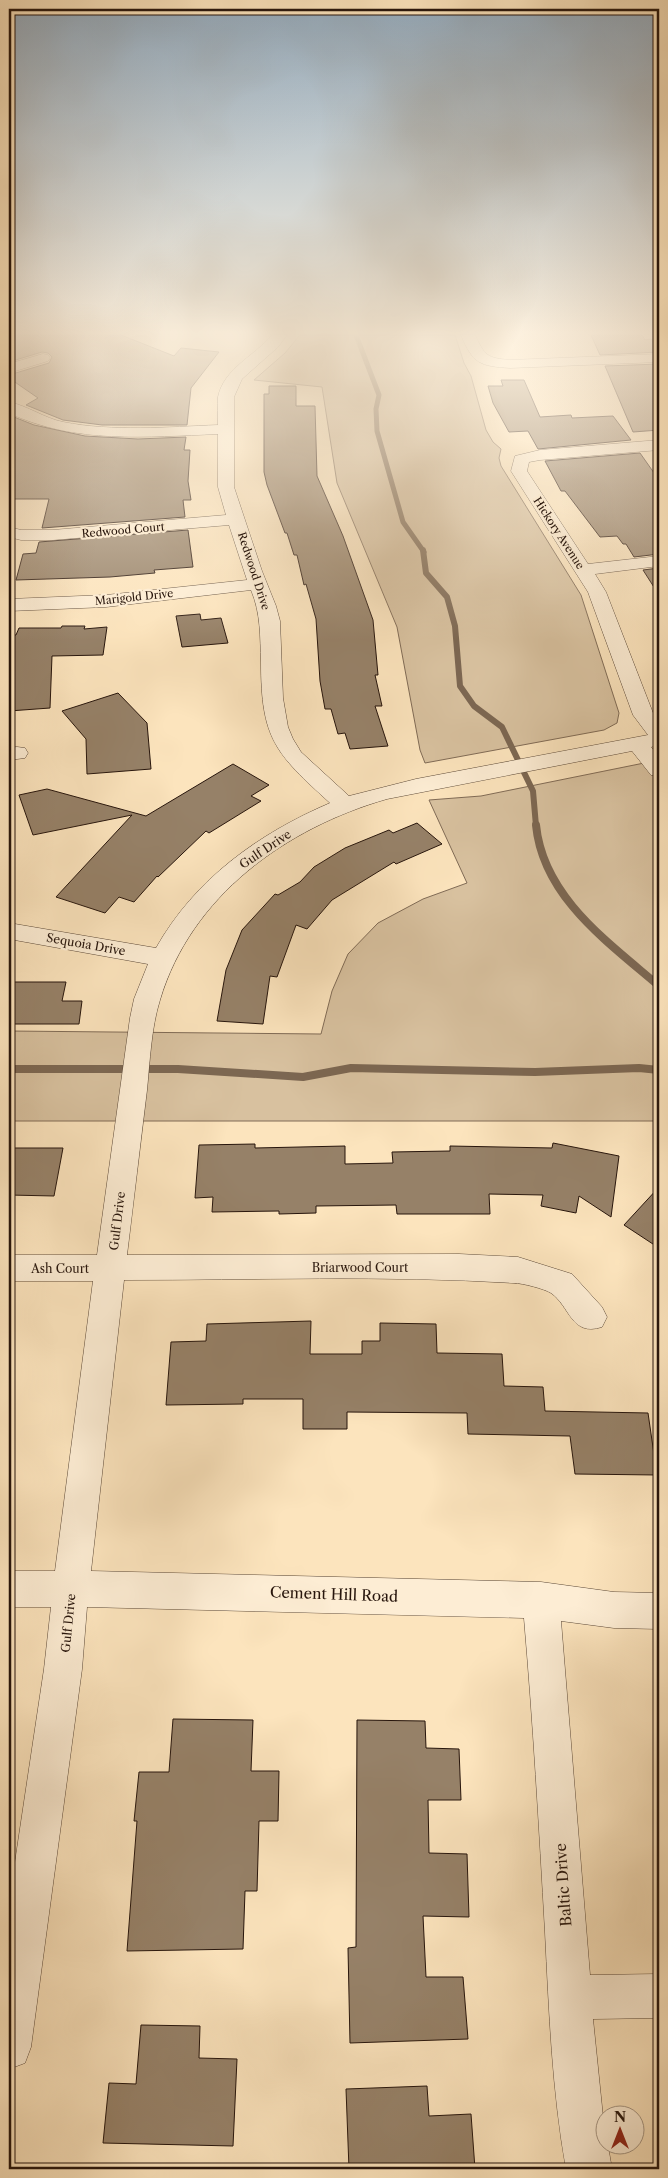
<svg xmlns="http://www.w3.org/2000/svg" width="668" height="2178" font-family="'Libre Caslon Text',serif">
<style>
.green{fill:#d8c19f;stroke:#806b56}
.lines{fill:none;stroke-linecap:round;stroke-linejoin:round}
.stream-far2{stroke:#7c6752;stroke-width:5}
.stream-far1{stroke:#7c6752;stroke-width:6}
.stream{stroke:#7c6752;stroke-width:8}
.building{fill:#968168;stroke:#27150c}
.minor-casing{stroke:#5c4938;stroke-width:1}
.minor{fill:#fdedd4;fill-rule:evenodd}
.labels{text-anchor:middle;dominant-baseline:central;stroke-width:4.5;stroke-linejoin:round;paint-order:stroke}
.far-street-label{font-size:11px;fill:#27150c;stroke:#fdedd4}
.street-label{font-size:12px;fill:#27150c;stroke:#fdedd4}
.near-street-label{font-size:15px;fill:#27150c;stroke:#fdedd4}
</style>
<rect width="100%" height="100%" fill="#fce4bd"/>
<filter id="stains"><feTurbulence type="fractalNoise" baseFrequency=".004" numOctaves="4"/><feColorMatrix values="0 0 0 0 .2 0 0 0 0 .09 0 0 0 0 .02 0 0 0 .5 -.17"/></filter>
<radialGradient id="worn" r=".72"><stop offset=".6" stop-color="#630" stop-opacity="0"/><stop offset="1" stop-color="#630" stop-opacity=".3"/></radialGradient>
<!-- green -->
<g class="green">
<path d="M300 335H455L464 363 471 376 486 430 493 442 501 449 499 458 501 466 581 595 619 713 617 723 604 730 425 763 420 750 397 627 337 483 322 387 254 380 285 353Z"/>
<path d="M659 760V1126L654 1121H9V1031L321 1034 332 991 348 954 378 923 423 899 467 883 429 800 481 796Z"/>
</g>
<g class="lines">
<!-- stream-far2 -->
<path class="stream-far2" d="M356 335 379 395 376 409 377 431 403 522 424 552"/>
<!-- stream-far1 -->
<path class="stream-far1" d="M423 550 426 573 447 597 455 626 460 686 474 706 502 727 533 791 536 826"/>
<!-- stream -->
<g class="stream">
<path d="M536 825C543 897 608 942 659 986"/>
<path d="M9 1069H178L303 1077 351 1068 535 1072 639 1068 659 1070"/>
</g>
</g>
<!-- building -->
<g class="building">
<path d="M9 335H121L174 356 181 348 219 352 191 388 187 425H102L63 420 26 405 38 398 9 378V375L49 363 52 357 48 353 42 352 9 362Z"/>
<path d="M591 335H642L645 340 651 339 659 352 600 355Z"/>
<path d="M659 364V430L633 432 605 366Z"/>
<path d="M501 380H524L540 417 571 415 572 418 613 416 631 440 538 449 528 431 509 432 493 403 488 386H503Z"/>
<path d="M269 386H296V406H315L317 476 343 536 373 620 378 675H375L382 706H375L388 746 350 749 345 733 338 734 331 709H325L320 681 316 619 306 584 304 585 297 555H294L287 533H285L267 485 264 472V394H269Z"/>
<path d="M9 415 34 425 85 436 138 439 186 437 184 450H190L188 481 191 500H183L185 517 42 528 49 499H9Z"/>
<path d="M640 453 659 480V554L634 557 626 544H623L617 536 600 537 565 491H561L545 461Z"/>
<path d="M188 530 193 567 154 570 155 573 110 577 16 580 23 554 36 553 39 542Z"/>
<path d="M659 568V595L643 570Z"/>
<path d="M200 614 201 620 221 618 228 643 182 647 176 616Z"/>
<path d="M62 626H85L84 629 107 627 103 655 52 656 50 708 9 711V635H16L19 628H61Z"/>
<path d="M118 693 147 723 151 769 87 774 86 739 62 711Z"/>
<path d="M233 764 269 785 251 796 261 801 209 833 206 831 158 877 157 876 134 902 119 897 105 913 56 897 132 815 33 835 19 795 47 789 146 816Z"/>
<path d="M417 823 442 844 396 864 394 862 332 900 307 929 296 925 277 977 270 976 263 1024 217 1021 226 970 242 930 275 894 278 895 300 882 314 867 345 848 389 830 393 833Z"/>
<path d="M9 982H66L62 1001H82L79 1024H9Z"/>
<path d="M553 1143 619 1156 611 1217 579 1196 576 1213 541 1206 543 1195 489 1194 490 1214H397L396 1205 316 1206V1213L279 1214V1211L212 1212 213 1197 195 1198 199 1145 255 1144V1148L345 1146V1164L393 1163 392 1152 450 1151V1146L552 1148Z"/>
<path d="M9 1148H63L54 1196 9 1195Z"/>
<path d="M659 1187V1248L624 1225Z"/>
<path d="M311 1321 310 1354H362V1341H380V1323L436 1324 437 1353 502 1354 504 1386 543 1387 545 1411 648 1413 657 1475 575 1474 570 1436 468 1434 467 1413 347 1412V1429H303V1399H243V1404L166 1405 171 1342 206 1341 207 1324Z"/>
<path d="M173 1719 253 1720 251 1771H279L278 1821H259L257 1891H245L243 1949 127 1951 137 1821H134L139 1772H169Z"/>
<path d="M357 1720 425 1721 426 1748 459 1749 461 1800H428L429 1853 467 1854 469 1917 423 1916 426 1977H463L468 2039 350 2043 348 1948 356 1947Z"/>
<path d="M141 2025 200 2026 199 2058 237 2059 233 2146 103 2143 109 2083 136 2084Z"/>
<path d="M427 2086 429 2116 471 2114 475 2169H349L346 2089Z"/>
</g>
<g class="lines">
<!-- minor casing -->
<g class="minor-casing">
<g id="minor">
<path d="M272 335H287L278 347 242 379 234 397V487L262 571 276 606 280 621 283 698 288 727 293 739 301 752 349 796 416 779 648 735 633 715 588 592 511 471 515 456 540 450 659 440V450L540 460 529 462 527 471 588 564 659 556V566L595 574 606 592 653 713 659 721V745L651 747 659 756V776L651 775 632 751 387 799C286 828 191 896 160 1000 151 1029 150 1061 147 1090 140 1145 134 1200 127 1255L459 1254 518 1257 572 1274 602 1307 607 1317 602 1327C571 1337 570 1306 551 1293 545 1289 522 1283 514 1283 385 1275 254 1280 124 1280L91 1571 541 1582 614 1592 659 1593V1629L614 1628 561 1621 590 1975 659 1974V2018L593 2019 606 2146H608L612 2169H566C552 2091 549 2011 545 1932 539 1827 533 1722 524 1618L87 1607 82 1669 31 2047 25 2063 9 2069V1902L44 1669 51 1607H9V1571H55L93 1281H9V1255H97L130 1018 134 999 148 964 9 939V923L156 948C195 879 258 834 330 803 275 753 261 739 261 662 260 636 261 614 251 590L106 607 9 611V599L106 595 247 580 229 525 53 540H21L9 537V527L21 530H53L226 515 218 487V434C147 437 75 444 9 413V402C28 406 44 418 63 422 114 432 167 427 218 425 218 416 217 405 218 397 224 368 255 356 272 335Z"/>
<path d="M461 335H475C485 356 487 358 510 360L659 354V362L510 368C480 366 473 364 461 335Z"/>
<path d="M43 354 48 355 50 358 48 361 9 373V364Z"/>
<path d="M17 747 25 748 28 753 25 758 9 760V748Z"/>
</g>
</g>
<!-- minor -->
<use href="#minor" class="minor"/>
</g>
<!-- sky -->
<linearGradient id="sky" x2="0" y2="1"><stop stop-color="#93abbf"/><stop offset="0.52" stop-color="#fef3e1"/><stop offset="1" stop-color="#fef3e1" stop-opacity="0"/></linearGradient>
<rect width="668" height="640" fill="url(#sky)"/>
<g class="labels">
<!-- far-street labels -->
<g class="far-street-label">
<text transform="translate(123 530) rotate(-5)">Redwood Court</text>
<text transform="translate(559 533) rotate(57)">Hickory Avenue</text>
<text transform="translate(254 571) rotate(72)">Redwood Drive</text>
<text transform="translate(134 597) rotate(-6)">Marigold Drive</text>
</g>
<!-- street labels -->
<g class="street-label">
<text transform="translate(265 849) rotate(-34)">Gulf Drive</text>
<text transform="translate(86 944) rotate(10)">Sequoia Drive</text>
<text transform="translate(117 1221) rotate(-83)">Gulf Drive</text>
<text x="360" y="1267">Briarwood Court</text>
<text x="60" y="1268">Ash Court</text>
<text transform="translate(68 1623) rotate(-84)">Gulf Drive</text>
</g>
<!-- near-street labels -->
<g class="near-street-label">
<text transform="translate(334 1594) rotate(2)">Cement Hill Road</text>
<text transform="translate(563 1885) rotate(-94)">Baltic Drive</text>
</g>
</g>
<!-- margin -->
<rect width="668" height="2178" fill="none" stroke="#fce4bd" stroke-width="30"/>
<rect x="10" y="10" width="648" height="2158" fill="none" stroke="#27150c" stroke-width="2.5"/>
<rect x="15" y="15" width="638" height="2148" fill="none" stroke="#27150c"/>
<!-- north arrow -->
<g transform="translate(620 2130)"><circle r="24" fill="#fdedd4" stroke="#a79784"/>
<path d="M0-4L9 19L0 12L-9 19Z" fill="#8f2418"/>
<text y="-8" font-size="14" font-weight="bold" text-anchor="middle" fill="#27150c">N</text>
</g>
<rect width="100%" height="100%" filter="url(#stains)"/>
<rect width="100%" height="100%" fill="url(#worn)"/>
</svg>
